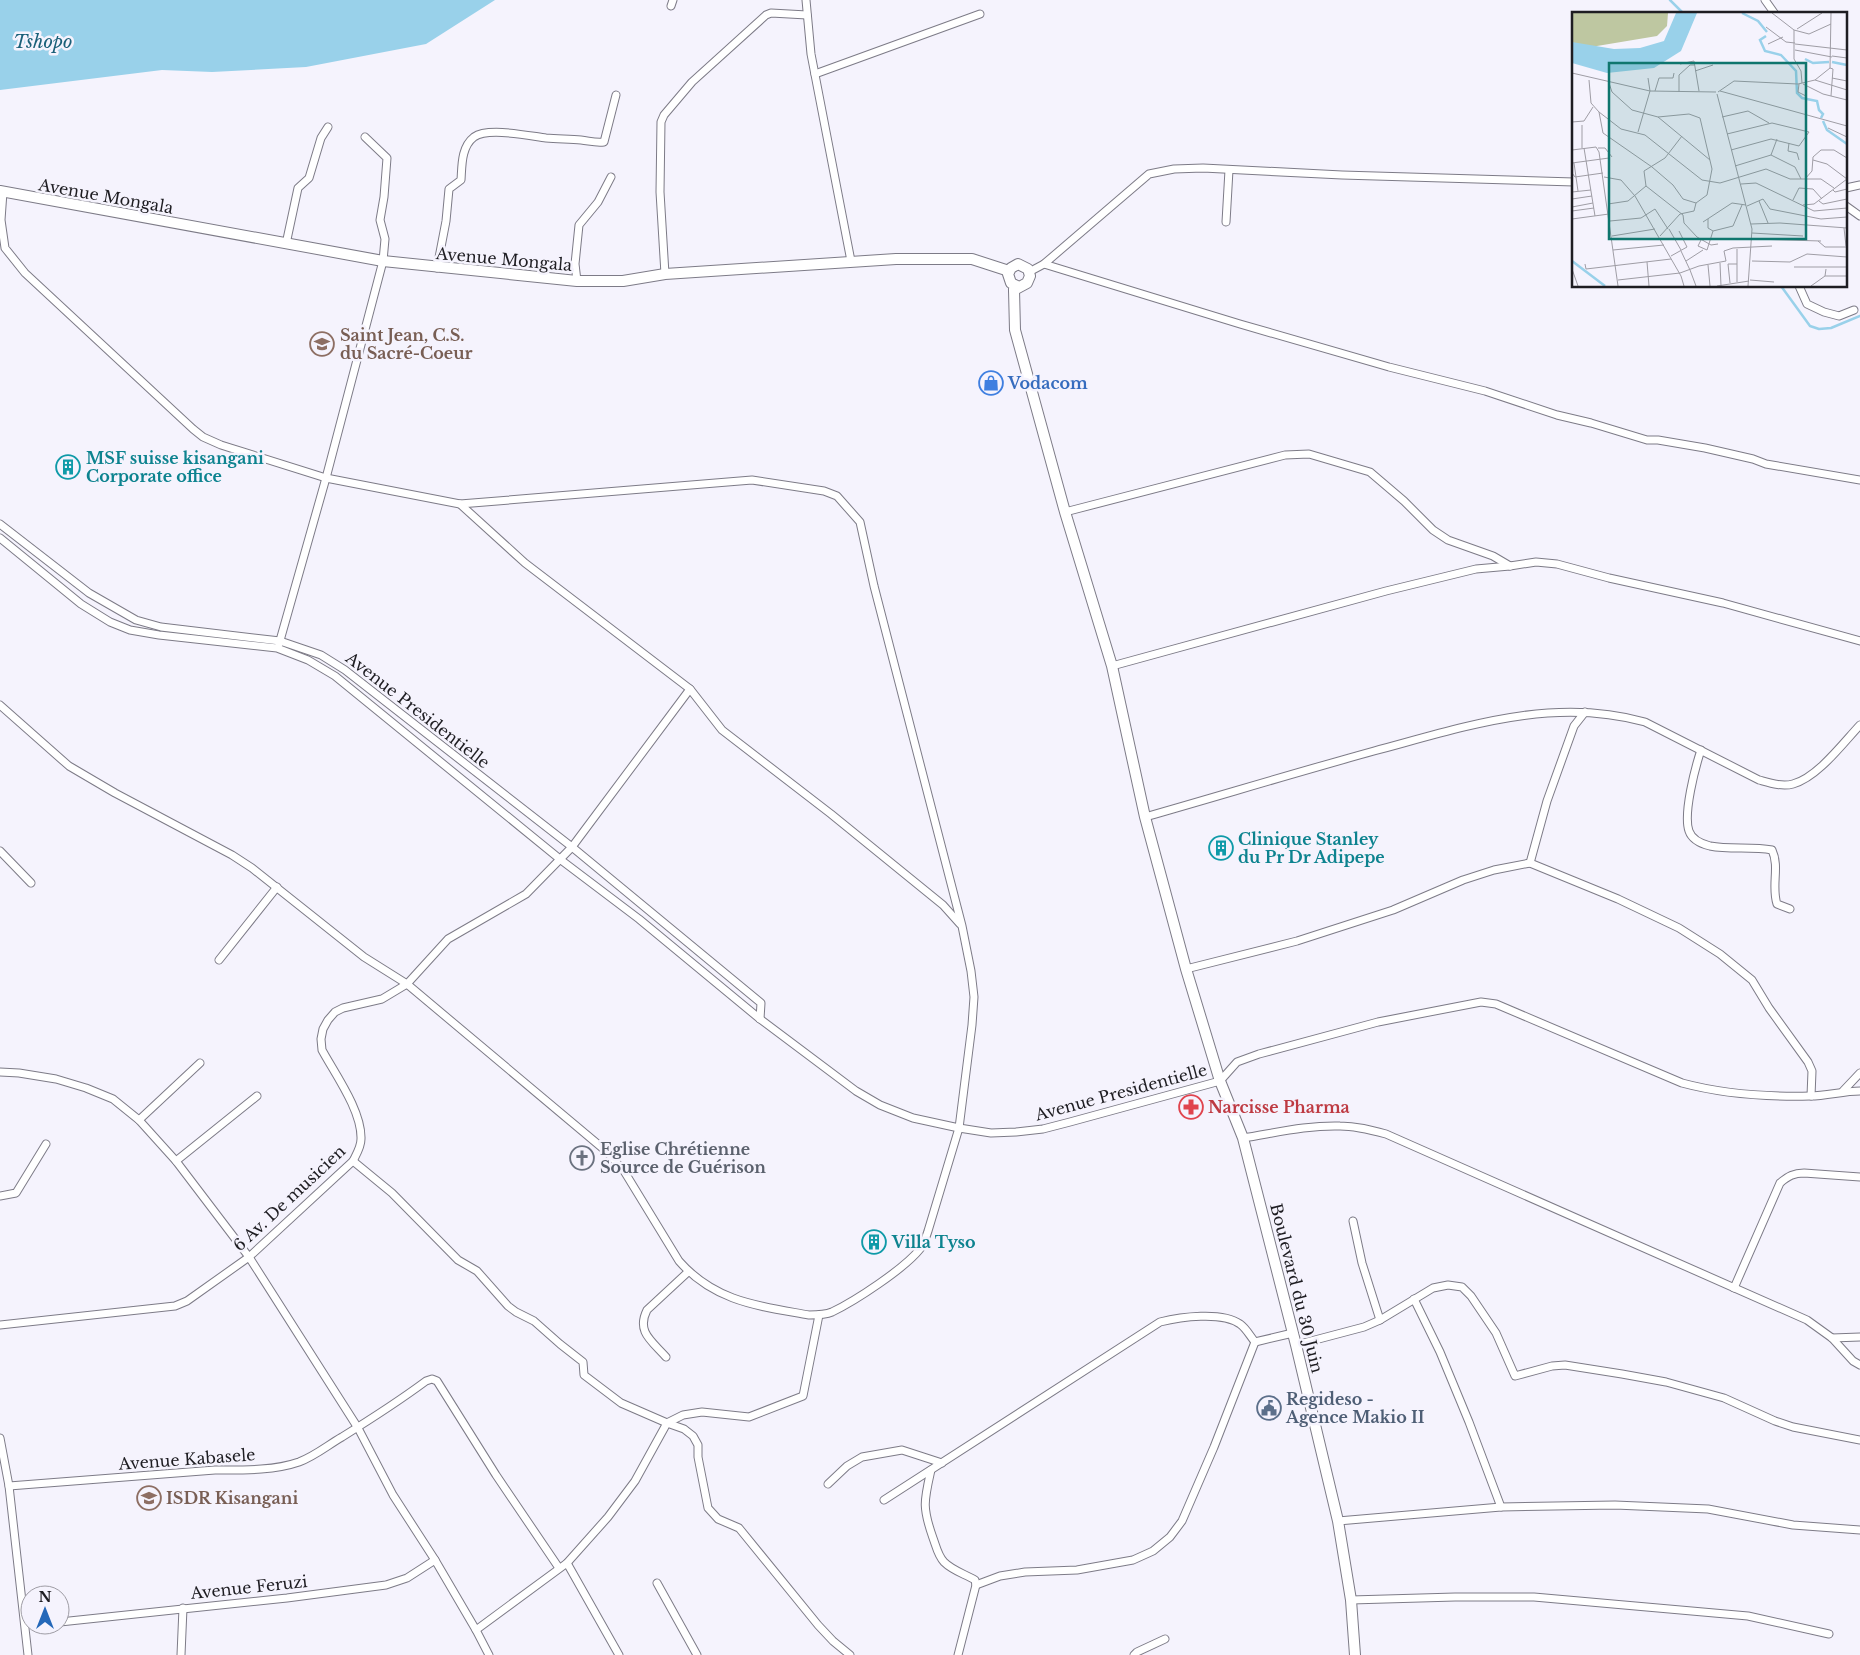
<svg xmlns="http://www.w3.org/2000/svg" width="1860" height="1655" font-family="'Libre Baskerville',serif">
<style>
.water{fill:#99d1ea}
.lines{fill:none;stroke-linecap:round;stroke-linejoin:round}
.stream{stroke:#99d1ea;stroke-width:2.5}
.street-casing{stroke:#7d7b87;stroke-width:9}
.secondary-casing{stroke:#7d7b87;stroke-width:12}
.street{stroke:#fff;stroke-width:7}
.secondary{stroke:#fff;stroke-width:10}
.labels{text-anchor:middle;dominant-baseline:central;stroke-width:5;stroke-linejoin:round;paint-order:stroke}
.street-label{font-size:16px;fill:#1e1d22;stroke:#f5f3fd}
.education-label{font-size:16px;font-weight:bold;fill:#785e54;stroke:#f5f3fd;text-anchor:start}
.shop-label{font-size:16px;font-weight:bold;fill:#366cbe;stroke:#f5f3fd;text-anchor:start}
.culture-label{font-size:16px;font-weight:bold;fill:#0d838f;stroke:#f5f3fd;text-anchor:start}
.health-label{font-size:16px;font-weight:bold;fill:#be3a42;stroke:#f5f3fd;text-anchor:start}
.worship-label{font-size:16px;font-weight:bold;fill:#5b616d;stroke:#f5f3fd;text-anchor:start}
.service-label{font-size:16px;font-weight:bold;fill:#4e5e75;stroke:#f5f3fd;text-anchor:start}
.water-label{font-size:18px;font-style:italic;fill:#1a6079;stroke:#f5f3fd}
.inset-river{fill:none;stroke:#99d1ea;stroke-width:2.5}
.inset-road{fill:none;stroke:#9f9da5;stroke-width:1}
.view{fill:#0f766e;fill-opacity:0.15;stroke:#0f766e;stroke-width:2.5}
.inset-edge{fill:none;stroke:#1e1d22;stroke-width:2.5}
</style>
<rect width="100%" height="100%" fill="#f5f3fd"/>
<!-- water -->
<path class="water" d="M0 0H495L426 44 306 67 212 72 162 70 0 90Z"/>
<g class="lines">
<!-- stream -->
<g class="stream">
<path d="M1670 0 1684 14"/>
<path d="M1781 286 1810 326 1819 329 1831 328 1860 316"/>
</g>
<!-- street casing -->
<g class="street-casing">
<g id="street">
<path d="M806 0 811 54 851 261"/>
<path d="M1765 0 1775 14"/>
<path d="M671 6 673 0"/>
<path d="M815 74 980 14"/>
<path d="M1846 188 1860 185"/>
<path d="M1846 206 1860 216"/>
<path d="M1226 222 1229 170"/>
<path d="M286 244 298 188 309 178 321 138 328 127"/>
<path d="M1044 264 1240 324 1389 367 1485 391 1557 415 1591 423 1647 440H1658L1705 448 1753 459 1766 464 1860 480"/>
<path d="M437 268 446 221 449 189 461 180C462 166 461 147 474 137 488 127 530 136 546 138 558 139 570 139 581 140 590 141 595 143 604 142L616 95"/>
<path d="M1029 272 1044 264 1149 174 1174 169 1203 168 1342 175 1574 182"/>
<path d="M665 274 660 192 661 122 664 115 692 82 766 15 771 13 807 15"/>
<path d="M577 281 575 264 579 225 598 202 611 177"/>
<path d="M1799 286 1807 304 1824 312 1839 316 1854 310"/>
<path d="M460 504 525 563 690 689 722 730 831 814 943 905 960 924"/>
<path d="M1065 512 1285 455 1309 454 1370 472 1404 501 1433 530 1448 540 1493 556 1510 566"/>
<path d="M0 524 89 593 136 620 161 627 280 641 321 655 345 670 572 847 761 1003 760 1019"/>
<path d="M0 538 81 604 110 622 130 630 159 635 277 648 308 660 335 676 561 860 639 919 760 1019 856 1091 880 1105 913 1118 959 1128 991 1133 1016 1132 1043 1129 1070 1122 1220 1081 1237 1062 1259 1054 1378 1022 1481 1002 1496 1004 1682 1083C1723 1094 1767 1097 1810 1096 1827 1096 1843 1091 1860 1091"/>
<path d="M279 644 326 478 383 261 385 239 380 220 384 197 387 158 365 137"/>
<path d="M1112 666 1386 591 1476 569 1510 566 1536 562 1557 564 1609 578 1723 603 1860 641"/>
<path d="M0 705 69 766 115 793 232 855 252 868 364 957 407 984 606 1151 624 1171 679 1261C715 1302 759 1306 809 1315 817 1315 825 1315 832 1312 855 1301 904 1269 920 1249 924 1244 926 1237 928 1231L959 1128 972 1025 974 997 971 971 962 926 874 586 860 522 837 496 824 491 752 480 460 504 326 478 221 445 203 437 193 429 25 273 5 248 1 220 3 192"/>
<path d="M1701 750C1695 768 1683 814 1689 831 1692 840 1702 844 1710 846 1730 850 1752 846 1772 850 1780 867 1771 886 1777 904L1790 909"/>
<path d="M1145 817C1222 795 1298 772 1374 751 1464 727 1552 696 1645 722L1759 780C1770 783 1782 787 1793 784 1818 777 1843 743 1860 725"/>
<path d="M0 851 31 883"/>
<path d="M1530 863 1547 801 1574 726 1585 712"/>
<path d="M219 960 277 887"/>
<path d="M1186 969 1297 941 1393 910 1463 880 1494 870 1530 863 1618 899 1679 928 1720 954 1752 980 1769 1008 1808 1062 1812 1071 1811 1096"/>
<path d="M0 1072 19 1073 56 1079 86 1088 113 1099 139 1120 176 1161 249 1257 358 1428 393 1495 435 1560 476 1630 489 1655"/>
<path d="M1843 1091 1860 1073"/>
<path d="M139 1120 200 1063"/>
<path d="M1243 1138C1275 1133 1308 1125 1340 1126 1356 1126 1371 1130 1386 1134L1807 1320 1832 1338 1853 1361 1860 1365"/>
<path d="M176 1161 257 1096"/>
<path d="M353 1161 392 1193 458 1260 477 1271 508 1306 516 1312 534 1321 560 1344 583 1362 584 1375 621 1403 667 1423 684 1429 693 1436 698 1445V1457L708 1508 718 1519 739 1528 818 1625 833 1641 850 1655"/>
<path d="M0 1196 16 1193 46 1144"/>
<path d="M1353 1221 1362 1263 1380 1320"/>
<path d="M1734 1288 1780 1183C1788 1176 1794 1173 1804 1173L1860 1177"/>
<path d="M1414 1299 1440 1352 1469 1422 1501 1507"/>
<path d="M0 1325 175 1306 187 1301 249 1257 353 1161C357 1153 361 1147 361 1139 362 1111 335 1074 322 1050L321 1039 323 1029 328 1020 335 1012 343 1008 382 999 407 984 448 939 526 894 572 847 690 689"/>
<path d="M1832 1338 1860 1337"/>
<path d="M1296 1345 1364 1327 1380 1320 1433 1288 1448 1285 1462 1287 1471 1296 1496 1333 1515 1376 1552 1366 1565 1365 1622 1374 1666 1382 1724 1398 1775 1421 1793 1427 1860 1440"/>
<path d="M666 1357C652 1341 636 1332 647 1310L688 1272"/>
<path d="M0 1438 9 1486 28 1655"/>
<path d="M931 1470C924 1501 922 1507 933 1538 936 1546 938 1556 944 1562 953 1571 965 1574 975 1580L976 1585 958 1655"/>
<path d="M828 1484 847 1466 862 1457 902 1450 942 1463"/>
<path d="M9 1486 215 1470C242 1470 273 1471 299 1462 315 1456 328 1445 342 1437 371 1419 399 1401 426 1381L432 1379 437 1381 496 1475 559 1568"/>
<path d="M884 1500 1160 1322C1180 1317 1222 1311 1240 1324 1246 1328 1250 1336 1255 1342L1293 1333"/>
<path d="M1338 1521 1501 1507 1615 1505 1708 1509 1793 1525 1860 1530"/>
<path d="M567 1563 619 1655"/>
<path d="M657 1583 697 1655"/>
<path d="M976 1585 1000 1576 1025 1572 1077 1570 1133 1560 1153 1551 1170 1537 1182 1521 1214 1447 1255 1342"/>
<path d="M1351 1600 1455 1597H1534L1748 1616 1829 1634"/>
<path d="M60 1622 287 1598 386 1585 407 1578 435 1560"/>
<path d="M476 1630 567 1563 608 1517 635 1481 667 1423 683 1415 702 1412 749 1417 803 1396 819 1315"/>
<path d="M181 1655 183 1608"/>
<path d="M1134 1655 1137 1652 1165 1639"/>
</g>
</g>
<!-- secondary casing -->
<g class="secondary-casing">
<g id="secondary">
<path d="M0 191 383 261 577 281H623L665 274 896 259H972L1009 271"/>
<path d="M1018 264 1028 269 1030 276 1027 283 1014 290 1017 286 1011 283 1008 274 1011 268Z"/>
<path d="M1014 290 1015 330 1065 512 1112 666 1145 817 1186 969 1220 1081 1243 1138 1296 1345 1338 1521 1351 1600 1355 1655"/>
</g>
</g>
<!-- street -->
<use href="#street" class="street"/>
<!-- secondary -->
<use href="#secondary" class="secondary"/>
</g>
<!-- icons -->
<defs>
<g id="school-ring" transform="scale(1.25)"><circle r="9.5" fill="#f5f3fd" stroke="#8d6e63" stroke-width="1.5"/><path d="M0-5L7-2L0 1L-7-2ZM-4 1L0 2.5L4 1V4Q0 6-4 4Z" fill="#8d6e63"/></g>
<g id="shop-ring" transform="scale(1.25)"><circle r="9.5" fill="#f5f3fd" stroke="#3f7fe0" stroke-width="1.5"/><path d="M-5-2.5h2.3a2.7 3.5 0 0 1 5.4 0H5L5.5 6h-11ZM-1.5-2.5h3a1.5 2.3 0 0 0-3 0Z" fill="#3f7fe0"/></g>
<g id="building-ring" transform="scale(1.25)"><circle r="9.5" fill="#f5f3fd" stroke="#0f9aa8" stroke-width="1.5"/><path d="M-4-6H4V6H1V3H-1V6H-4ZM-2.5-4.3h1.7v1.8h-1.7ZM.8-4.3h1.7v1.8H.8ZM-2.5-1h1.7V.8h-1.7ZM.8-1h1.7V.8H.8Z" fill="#0f9aa8"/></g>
<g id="pharmacy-ring" transform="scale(1.25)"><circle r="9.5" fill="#f5f3fd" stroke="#e0444e" stroke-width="1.5"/><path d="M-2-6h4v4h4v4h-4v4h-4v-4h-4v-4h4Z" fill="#e0444e"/></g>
<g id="church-ring" transform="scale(1.25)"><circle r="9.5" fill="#f5f3fd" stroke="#6b7280" stroke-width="1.5"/><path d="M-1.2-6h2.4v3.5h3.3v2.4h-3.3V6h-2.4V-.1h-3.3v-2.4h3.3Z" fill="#6b7280"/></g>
<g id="civic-ring" transform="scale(1.25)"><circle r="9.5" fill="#f5f3fd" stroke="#5c6f8a" stroke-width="1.5"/><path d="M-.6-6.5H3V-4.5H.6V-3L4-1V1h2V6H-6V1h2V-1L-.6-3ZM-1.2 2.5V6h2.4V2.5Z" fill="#5c6f8a"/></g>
<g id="university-ring" transform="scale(1.25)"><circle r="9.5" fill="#f5f3fd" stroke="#8d6e63" stroke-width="1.5"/><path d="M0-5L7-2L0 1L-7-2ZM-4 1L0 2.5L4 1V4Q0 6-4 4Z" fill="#8d6e63"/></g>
</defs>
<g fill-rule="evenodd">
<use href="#school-ring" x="322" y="344"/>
<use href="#shop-ring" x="991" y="383"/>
<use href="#building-ring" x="68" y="467"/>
<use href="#building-ring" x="1221" y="848"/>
<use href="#pharmacy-ring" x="1191" y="1107"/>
<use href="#church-ring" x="582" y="1158"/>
<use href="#building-ring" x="874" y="1242"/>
<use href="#civic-ring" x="1269" y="1408"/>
<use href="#university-ring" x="149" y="1498"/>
</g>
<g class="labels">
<!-- street labels -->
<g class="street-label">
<text transform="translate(106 196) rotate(10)">Avenue Mongala</text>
<text transform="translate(504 259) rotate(5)">Avenue Mongala</text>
<text transform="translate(418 710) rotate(38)">Avenue Presidentielle</text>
<text transform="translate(1121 1092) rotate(-15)">Avenue Presidentielle</text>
<text transform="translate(289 1198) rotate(-43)">6 Av. De musicien</text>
<text transform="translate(1297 1288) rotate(76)">Boulevard du 30 Juin</text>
<text transform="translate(187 1459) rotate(-4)">Avenue Kabasele</text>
<text transform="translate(249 1587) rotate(-6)">Avenue Feruzi</text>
</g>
<!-- education labels -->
<g class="education-label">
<text x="340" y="335">Saint Jean, C.S.<tspan x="340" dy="18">du Sacré-Coeur</tspan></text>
<text x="166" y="1498">ISDR Kisangani</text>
</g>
<!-- shop labels -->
<g class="shop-label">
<text x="1008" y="383">Vodacom</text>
</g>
<!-- culture labels -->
<g class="culture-label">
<text x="86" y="458">MSF suisse kisangani<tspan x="86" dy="18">Corporate office</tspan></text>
<text x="1238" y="839">Clinique Stanley<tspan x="1238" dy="18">du Pr Dr Adipepe</tspan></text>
<text x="892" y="1242">Villa Tyso</text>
</g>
<!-- health labels -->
<g class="health-label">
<text x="1208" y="1107">Narcisse Pharma</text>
</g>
<!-- worship labels -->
<g class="worship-label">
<text x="600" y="1149">Eglise Chrétienne<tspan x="600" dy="18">Source de Guérison</tspan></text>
</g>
<!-- service labels -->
<g class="service-label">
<text x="1286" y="1399">Regideso -<tspan x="1286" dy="18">Agence Makio II</tspan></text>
</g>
<!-- water labels -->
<g class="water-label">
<text x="43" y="42">Tshopo</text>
</g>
</g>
<!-- overview -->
<g transform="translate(1572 12)">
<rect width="275" height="275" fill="#f5f3fd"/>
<path d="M0 1H96L95 14 85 24 19 35 0 31Z" fill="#bec7a1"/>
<path d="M104 1H125L109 39 82 56 35 61 0 51V30L42 37 68 36 92 29Z" fill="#99d1ea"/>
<path class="inset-river" d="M170 1 186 9 195 20M194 24 188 28 193 39 209 43 224 59 225 81 230 86 245 89 247 98 251 102 249 106M233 47 241 51 257 50M260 50 275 53M251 109 255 118 275 132M0 249 33 274"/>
<path class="inset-road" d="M200 1 222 18V47L229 59 230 71M194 15 214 30 223 31M225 17 250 1M222 18 237 22 259 12M196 32 211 25M223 32 275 38M223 38 260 45M260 44 275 46M108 52 122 49 127 79M258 56 261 57 259 84M123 59 141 53M0 61 78 79 144 80M260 66 275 69M17 68 19 91 27 100 49 117 73 123 130 168 148 171 194 157 218 167H249L262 176M243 68 275 78M227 72 226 80 234 84M231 72 251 82 275 88M83 79 87 66H101L102 61M148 79 275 114M107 80V63L118 53H123M146 80 162 69 226 72 243 68 258 56 259 1M145 82 180 217 176 274M27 100 31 121 80 155 101 173 111 187 124 191 135 183 140 157 128 106 117 102 86 105 60 98 40 80 37 71M86 105 138 148M150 105 176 99 197 111M0 110 12 109 21 95M10 113V136M256 116 275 125M66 120 78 79 76 66M155 122 200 111 237 120 227 134 199 127 159 138M217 131 216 139 225 141 227 148M12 136 23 204M26 136H33L40 145M0 138 24 135 27 140 46 274M199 143 205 127M241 148 255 152 275 167M0 151 37 146M2 151 6 179M163 154 199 143 223 155 229 167M0 161 3 165 31 161M32 165 49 168 63 184 109 264 112 274M233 167 240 159 241 145 249 138H262L275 146M169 172 184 171 242 199 275 196M74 174 111 203 112 211 125 225 139 233 146 232M74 174 72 159 93 146 110 124M261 178 263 180 275 177M0 180 19 178M0 187 20 184M221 188 227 176 241 177 250 187M187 189 196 211M247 189 251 192 275 187M36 192 56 189 74 174M231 193 242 192 275 167M175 194 191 187 198 197 249 207 275 205M0 195 21 191M0 199 22 196M0 207 37 202M38 209 69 206 83 197 96 217M131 210 160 191 174 193M179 212 208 211 275 216M272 216 274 234M97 217 109 238M141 219 161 214 170 193M180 221 231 224M40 224 83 217M88 224 108 202 122 199 124 191M181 227 249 229M129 228 126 234 135 238 141 219 136 216V207M246 229 253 235H275M41 238 92 233M109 239 118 258M99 244 115 235 107 219M114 249 131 238M180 249 218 250 235 242 275 245M75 250 77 274M148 251 149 274M13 252 14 257 99 247M136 253 138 274M222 255H275M0 257 6 274M118 258 124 274M253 264H275M46 268 108 261 127 254 154 249 152 239 161 236 200 234M178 268 202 270M165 270V237M158 271 156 252H165M145 274 177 269M239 274 253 264 254 257"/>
<path class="view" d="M37 51H234V227H37Z"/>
<rect width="275" height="275" class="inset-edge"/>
</g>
<!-- north arrow -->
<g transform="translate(45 1610)"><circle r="24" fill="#f5f3fd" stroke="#9f9da5"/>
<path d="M0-4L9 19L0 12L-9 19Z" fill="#2468b9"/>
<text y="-8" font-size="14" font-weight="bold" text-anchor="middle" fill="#1e1d22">N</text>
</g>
</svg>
